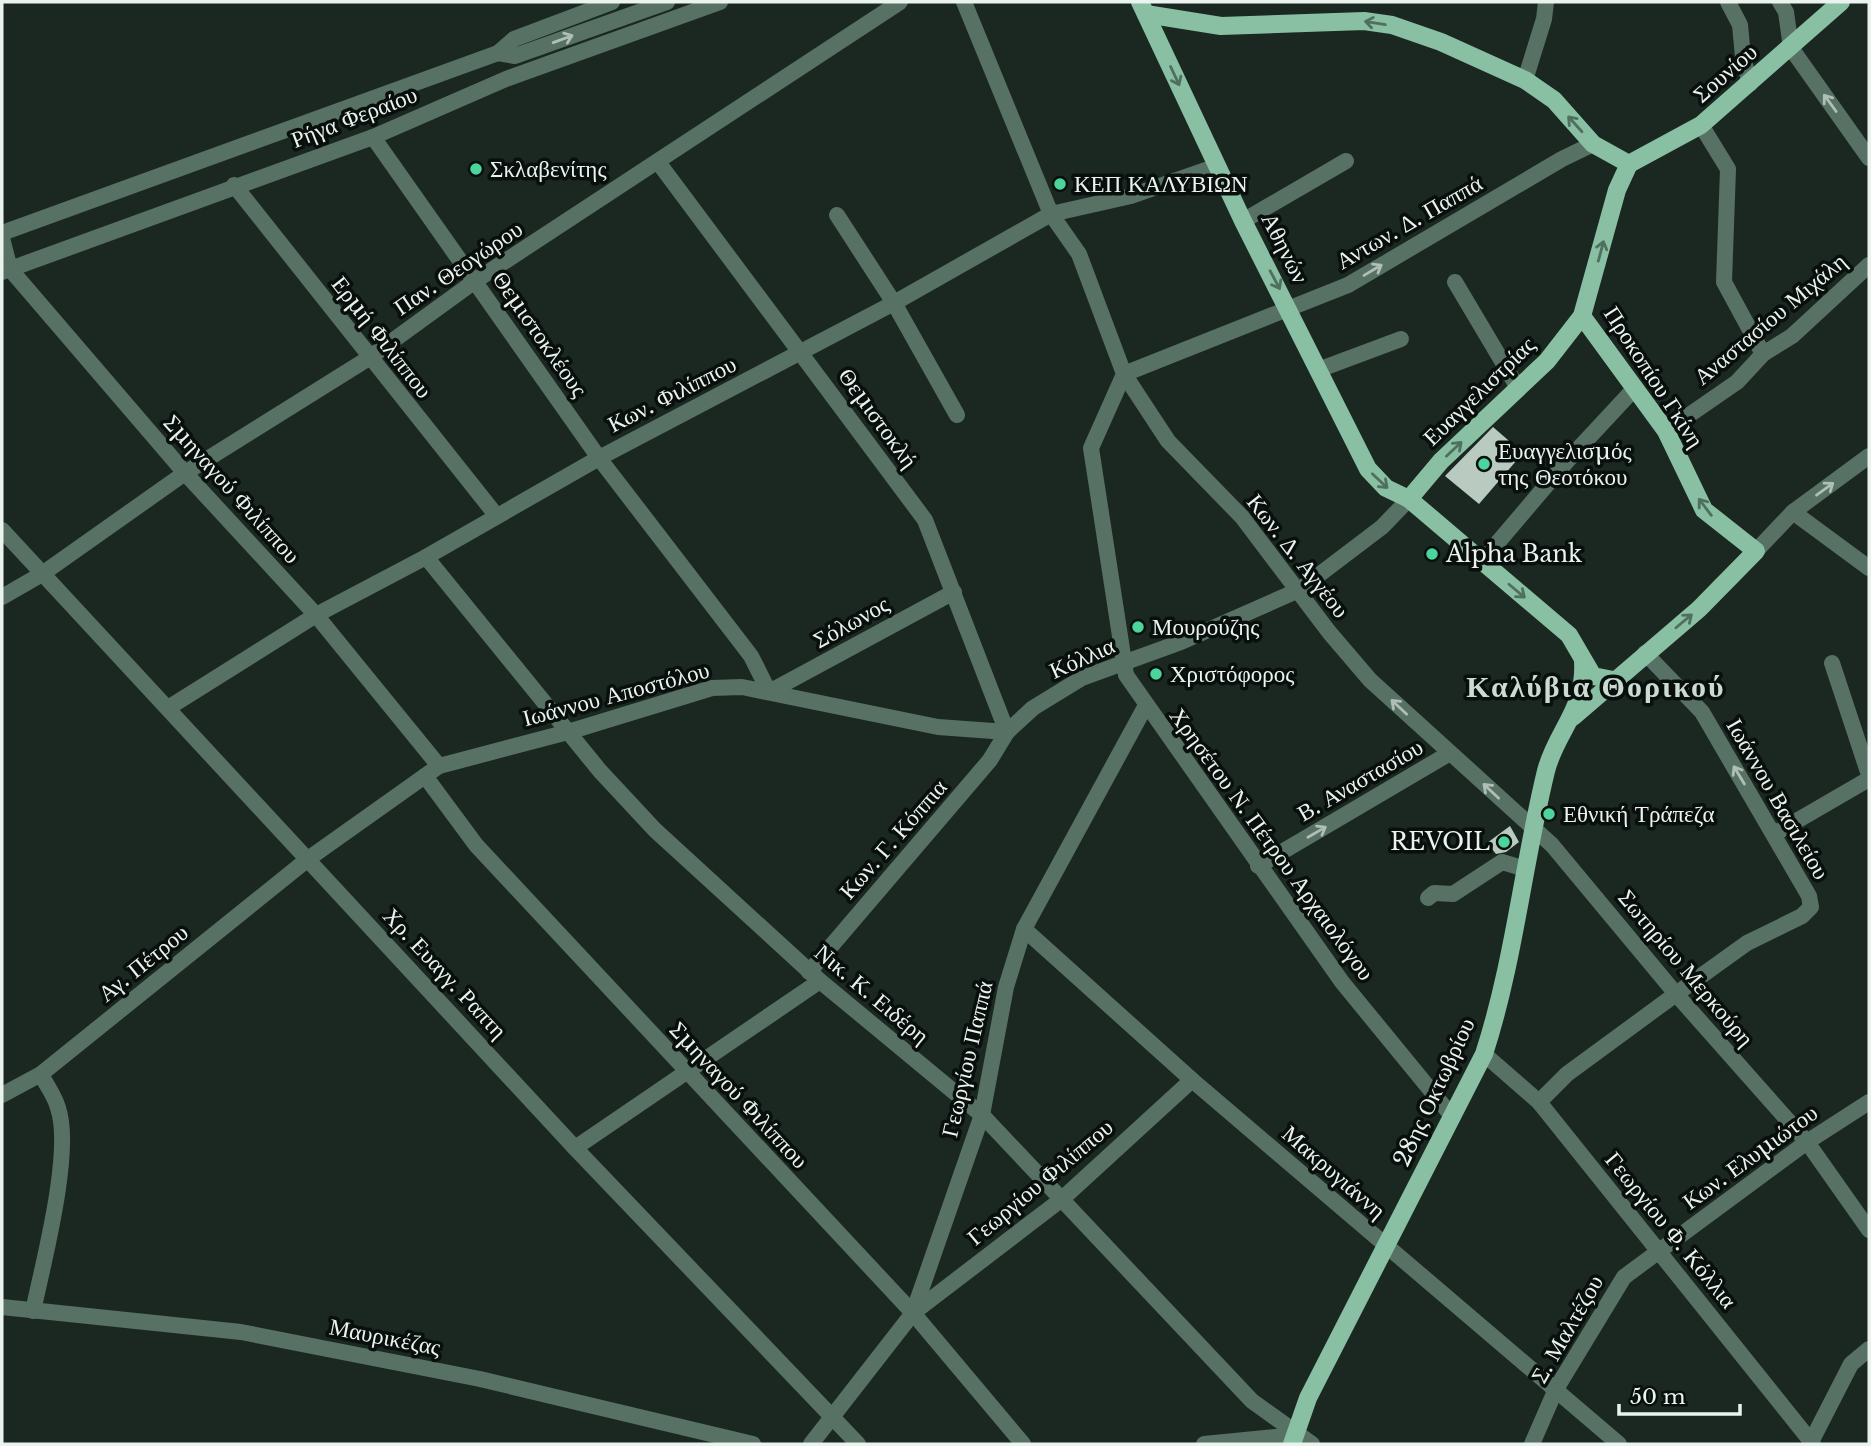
<svg xmlns="http://www.w3.org/2000/svg" width="1871" height="1446" font-family="'Libre Baskerville',serif">
<style>
.building{fill:#b9cbc1}
.lines{fill:none;stroke-linecap:round;stroke-linejoin:round}
.minor{stroke:#577164;stroke-width:16}
.major{stroke:#89bfa3;stroke-width:18}
.oneway{stroke:#4f705f}
.oneway2{stroke:#afbfb7}
.poi-dot{fill:#4bd49b;stroke:#090f0c;stroke-width:2.5}
.labels{text-anchor:middle;dominant-baseline:central;stroke-width:7;stroke-linejoin:round;paint-order:stroke}
.street-label{font-size:23px;fill:#eaf3ee;stroke:#090f0c}
.poi-label{font-size:23px;fill:#eaf3ee;stroke:#090f0c;text-anchor:start}
.district-label{font-size:30px;font-weight:bold;letter-spacing:2px;fill:#cadcd2;stroke:#090f0c}
</style>
<rect width="100%" height="100%" fill="#1a2821"/>
<!-- building -->
<g class="building">
<path d="M1493 427 1523 453 1479 504 1445 476Z"/>
<path d="M1510 826 1519 842 1506 852 1496 854 1487 843Z"/>
</g>
<g class="lines">
<!-- minor -->
<g class="minor">
<path d="M964 2 1051 214 1079 254 1124 374 1168 441 1242 517 1329 632 1370 680 1552 845 1676 994 1807 1142 1869 1230"/>
<path d="M1728 2 1740 25 1743 57 1750 84"/>
<path d="M1780 2 1786 12 1791 48 1869 158"/>
<path d="M498 53 515 56 667 2"/>
<path d="M1525 80 1544 19 1546 2"/>
<path d="M1701 125 1728 169 1724 282 1763 354"/>
<path d="M373 137 599 458 751 656 769 692 954 592"/>
<path d="M658 162 925 520 1007 732"/>
<path d="M234 185 496 515"/>
<path d="M837 215 894 303 957 415"/>
<path d="M1243 221 1346 161"/>
<path d="M2 233 498 53 514 39 612 2"/>
<path d="M2 238 10 269 185 473 316 615 439 766"/>
<path d="M2 272 373 137 506 79 720 2"/>
<path d="M1455 282 1518 388"/>
<path d="M1318 370 1401 339"/>
<path d="M1124 374 1091 448 1126 675 1342 982 1451 1115"/>
<path d="M1124 374 1348 285 1562 159 1593 144"/>
<path d="M1666 431 1737 382 1763 354 1792 336 1869 265"/>
<path d="M1793 512 1869 568"/>
<path d="M2 530 575 1148 858 1444"/>
<path d="M1756 551 1793 512 1869 456"/>
<path d="M426 557 600 771 655 830 820 981 982 1115 1252 1401 1312 1444"/>
<path d="M1482 561 1568 460 1634 389"/>
<path d="M2 597 42 574 185 473 369 358 475 281 900 2"/>
<path d="M1832 663 1869 775"/>
<path d="M168 708 316 615 426 557 599 458 894 303 1051 214 1131 196 1217 166"/>
<path d="M425 776 476 845 913 1313 1023 1444"/>
<path d="M1774 834 1869 779"/>
<path d="M1258 866 1450 753"/>
<path d="M1428 898 1434 893 1453 894 1502 862 1526 869"/>
<path d="M1024 929 1192 1080 1619 1444"/>
<path d="M809 972 990 760 1007 732 1033 708 1082 678 1181 642 1299 590 1382 527 1409 499"/>
<path d="M1484 1054 1539 1102 1813 1444"/>
<path d="M2 1095 41 1074 308 859 439 766 568 732 712 688 742 687 938 727 1007 732"/>
<path d="M1539 1102 1567 1074 1676 994 1747 943 1802 916 1811 907 1809 896 1702 712 1645 653"/>
<path d="M575 1148 820 981"/>
<path d="M2 1307 241 1332 480 1379 753 1444"/>
<path d="M33 1311C43 1264 73 1151 58 1108 55 1096 46 1085 41 1074"/>
<path d="M913 1313 1062 1199 1192 1080"/>
<path d="M811 1444 913 1313 982 1115 1006 987 1024 929 1145 707"/>
<path d="M1204 1444 1295 1435"/>
<path d="M1532 1444 1556 1389 1624 1277 1807 1142 1869 1102"/>
<path d="M1810 1444 1851 1364 1869 1349"/>
</g>
<!-- major -->
<g class="major">
<path d="M1140 2 1243 221 1368 469 1386 488 1409 499 1569 635 1593 676 1613 680"/>
<path d="M1146 14 1221 26 1364 21 1392 25 1441 42 1525 80 1554 100 1593 144 1629 164"/>
<path d="M1629 164 1701 125 1841 2"/>
<path d="M1409 499 1441 461 1547 361 1582 316 1617 190 1629 164"/>
<path d="M1573 717 1699 609 1756 551 1704 510 1666 431 1582 316"/>
<path d="M1292 1444 1308 1398 1484 1054C1514 962 1523 865 1546 771 1556 731 1586 710 1583 661"/>
</g>
</g>
<!-- one-way arrows -->
<defs><path id="oneway-shaft" d="M-6 0H5M1.5-3L5.5 0L1.5 3" fill="none" stroke-width="1.6" stroke-linecap="round" stroke-linejoin="round" transform="scale(1.75)"/></defs>
<g class="oneway">
<use href="#oneway-shaft" transform="translate(1375 23) rotate(-171)"/>
<use href="#oneway-shaft" transform="translate(1175 76) rotate(65)"/>
<use href="#oneway-shaft" transform="translate(1575 124) rotate(-132)"/>
<use href="#oneway-shaft" transform="translate(1601 251) rotate(-75)"/>
<use href="#oneway-shaft" transform="translate(1275 280) rotate(62)"/>
<use href="#oneway-shaft" transform="translate(1454 449) rotate(-43)"/>
<use href="#oneway-shaft" transform="translate(1380 481) rotate(43)"/>
<use href="#oneway-shaft" transform="translate(1705 507) rotate(-127)"/>
<use href="#oneway-shaft" transform="translate(1517 591) rotate(40)"/>
<use href="#oneway-shaft" transform="translate(1684 621) rotate(-40)"/>
</g>
<g class="oneway2">
<use href="#oneway-shaft" transform="translate(563 39) rotate(-20)"/>
<use href="#oneway-shaft" transform="translate(1830 103) rotate(-126)"/>
<use href="#oneway-shaft" transform="translate(1373 270) rotate(-31)"/>
<use href="#oneway-shaft" transform="translate(1825 489) rotate(-36)"/>
<use href="#oneway-shaft" transform="translate(1399 707) rotate(-137)"/>
<use href="#oneway-shaft" transform="translate(1739 775) rotate(-121)"/>
<use href="#oneway-shaft" transform="translate(1491 791) rotate(-137)"/>
<use href="#oneway-shaft" transform="translate(1317 832) rotate(-30)"/>
</g>
<!-- markers -->
<g class="poi-dot">
<circle cx="476" cy="169" r="7"/>
<circle cx="1060" cy="184" r="7"/>
<circle cx="1484" cy="464" r="7"/>
<circle cx="1432" cy="554" r="7"/>
<circle cx="1138" cy="627" r="7"/>
<circle cx="1156" cy="674" r="7"/>
<circle cx="1549" cy="814" r="7"/>
<circle cx="1504" cy="842" r="7"/>
</g>
<g class="labels">
<!-- street labels -->
<g class="street-label">
<text transform="translate(1725 73) rotate(-41)">Σουνίου</text>
<text transform="translate(354 117) rotate(-21)">Ρήγα Φεραίου</text>
<text transform="translate(1409 222) rotate(-30)">Αντων. Δ. Παππά</text>
<text transform="translate(1285 248) rotate(63)">Αθηνών</text>
<text transform="translate(458 268) rotate(-34)">Παν. Θεογώρου</text>
<text transform="translate(1770 319) rotate(-40)">Αναστασίου Μιχάλη</text>
<text transform="translate(540 334) rotate(55)">Θεμιστοκλέους</text>
<text transform="translate(382 337) rotate(52)">Ερμή Φιλίππου</text>
<text transform="translate(1654 377) rotate(57)">Προκοπίου Γκίνη</text>
<text transform="translate(1479 391) rotate(-44)">Ευαγγελιστρίας</text>
<text transform="translate(672 394) rotate(-27)">Κων. Φιλίππου</text>
<text transform="translate(878 418) rotate(54)">Θεμιστοκλή</text>
<text transform="translate(232 489) rotate(48)">Σμηναγού Φιλίππου</text>
<text transform="translate(1298 556) rotate(52)">Κων. Δ. Αγγέου</text>
<text transform="translate(851 622) rotate(-29)">Σόλωνος</text>
<text transform="translate(1082 658) rotate(-24)">Κόλλια</text>
<text transform="translate(616 694) rotate(-15)">Ιωάννου Αποστόλου</text>
<text transform="translate(1360 780) rotate(-30)">Β. Αναστασίου</text>
<text transform="translate(1778 799) rotate(60)">Ιωάννου Βασιλείου</text>
<text transform="translate(893 839) rotate(-49)">Κων. Γ. Κόππια</text>
<text transform="translate(1272 844) rotate(54)">Χρησέτου Ν. Πέτρου Αρχαιολόγου</text>
<text transform="translate(143 963) rotate(-39)">Αγ. Πέτρου</text>
<text transform="translate(1686 968) rotate(50)">Σωτηρίου Μερκούρη</text>
<text transform="translate(445 973) rotate(47)">Χρ. Ευαγγ. Ραπτη</text>
<text transform="translate(872 994) rotate(40)">Νικ. Κ. Ειδέρη</text>
<text transform="translate(967 1059) rotate(-77)">Γεωργίου Παππά</text>
<text transform="translate(1434 1092) rotate(-65)">28ης Οκτωβρίου</text>
<text transform="translate(739 1095) rotate(47)">Σμηναγού Φιλίππου</text>
<text transform="translate(1750 1157) rotate(-36)">Κων. Ελυμιώτου</text>
<text transform="translate(1334 1172) rotate(41)">Μακρυγιάννη</text>
<text transform="translate(1040 1182) rotate(-40)">Γεωργίου Φιλίππου</text>
<text transform="translate(1671 1230) rotate(51)">Γεωργίου Φ. Κόλλια</text>
<text transform="translate(1567 1329) rotate(-60)">Σ. Μαλτέζου</text>
<text transform="translate(385 1337) rotate(11)">Μαυρικέζας</text>
</g>
<!-- poi labels -->
<g class="poi-label">
<text x="490" y="169">Σκλαβενίτης</text>
<text x="1074" y="184">ΚΕΠ ΚΑΛΥΒΙΩΝ</text>
<text x="1498" y="451">Ευαγγελισμός<tspan x="1498" dy="26">της Θεοτόκου</tspan></text>
<text x="1446" y="554">Alpha Bank</text>
<text x="1152" y="627">Μουρούζης</text>
<text x="1170" y="674">Χριστόφορος</text>
<text x="1563" y="814">Εθνική Τράπεζα</text>
<text x="1490" y="842" text-anchor="end">REVOIL</text>
</g>
<!-- district labels -->
<g class="district-label">
<text x="1596" y="686">Καλύβια Θορικού</text>
</g>
</g>
<!-- border -->
<rect width="1871" height="1446" fill="none" stroke="#eaf3ee" stroke-width="7"/>
<!-- scale -->
<path d="M1619 1404v10h121v-10" fill="none" stroke="#eaf3ee" stroke-width="3.5"/>
<text x="1630" y="1404" font-size="21" fill="#eaf3ee" stroke="#090f0c" stroke-width="5" paint-order="stroke">50 m</text>
</svg>
